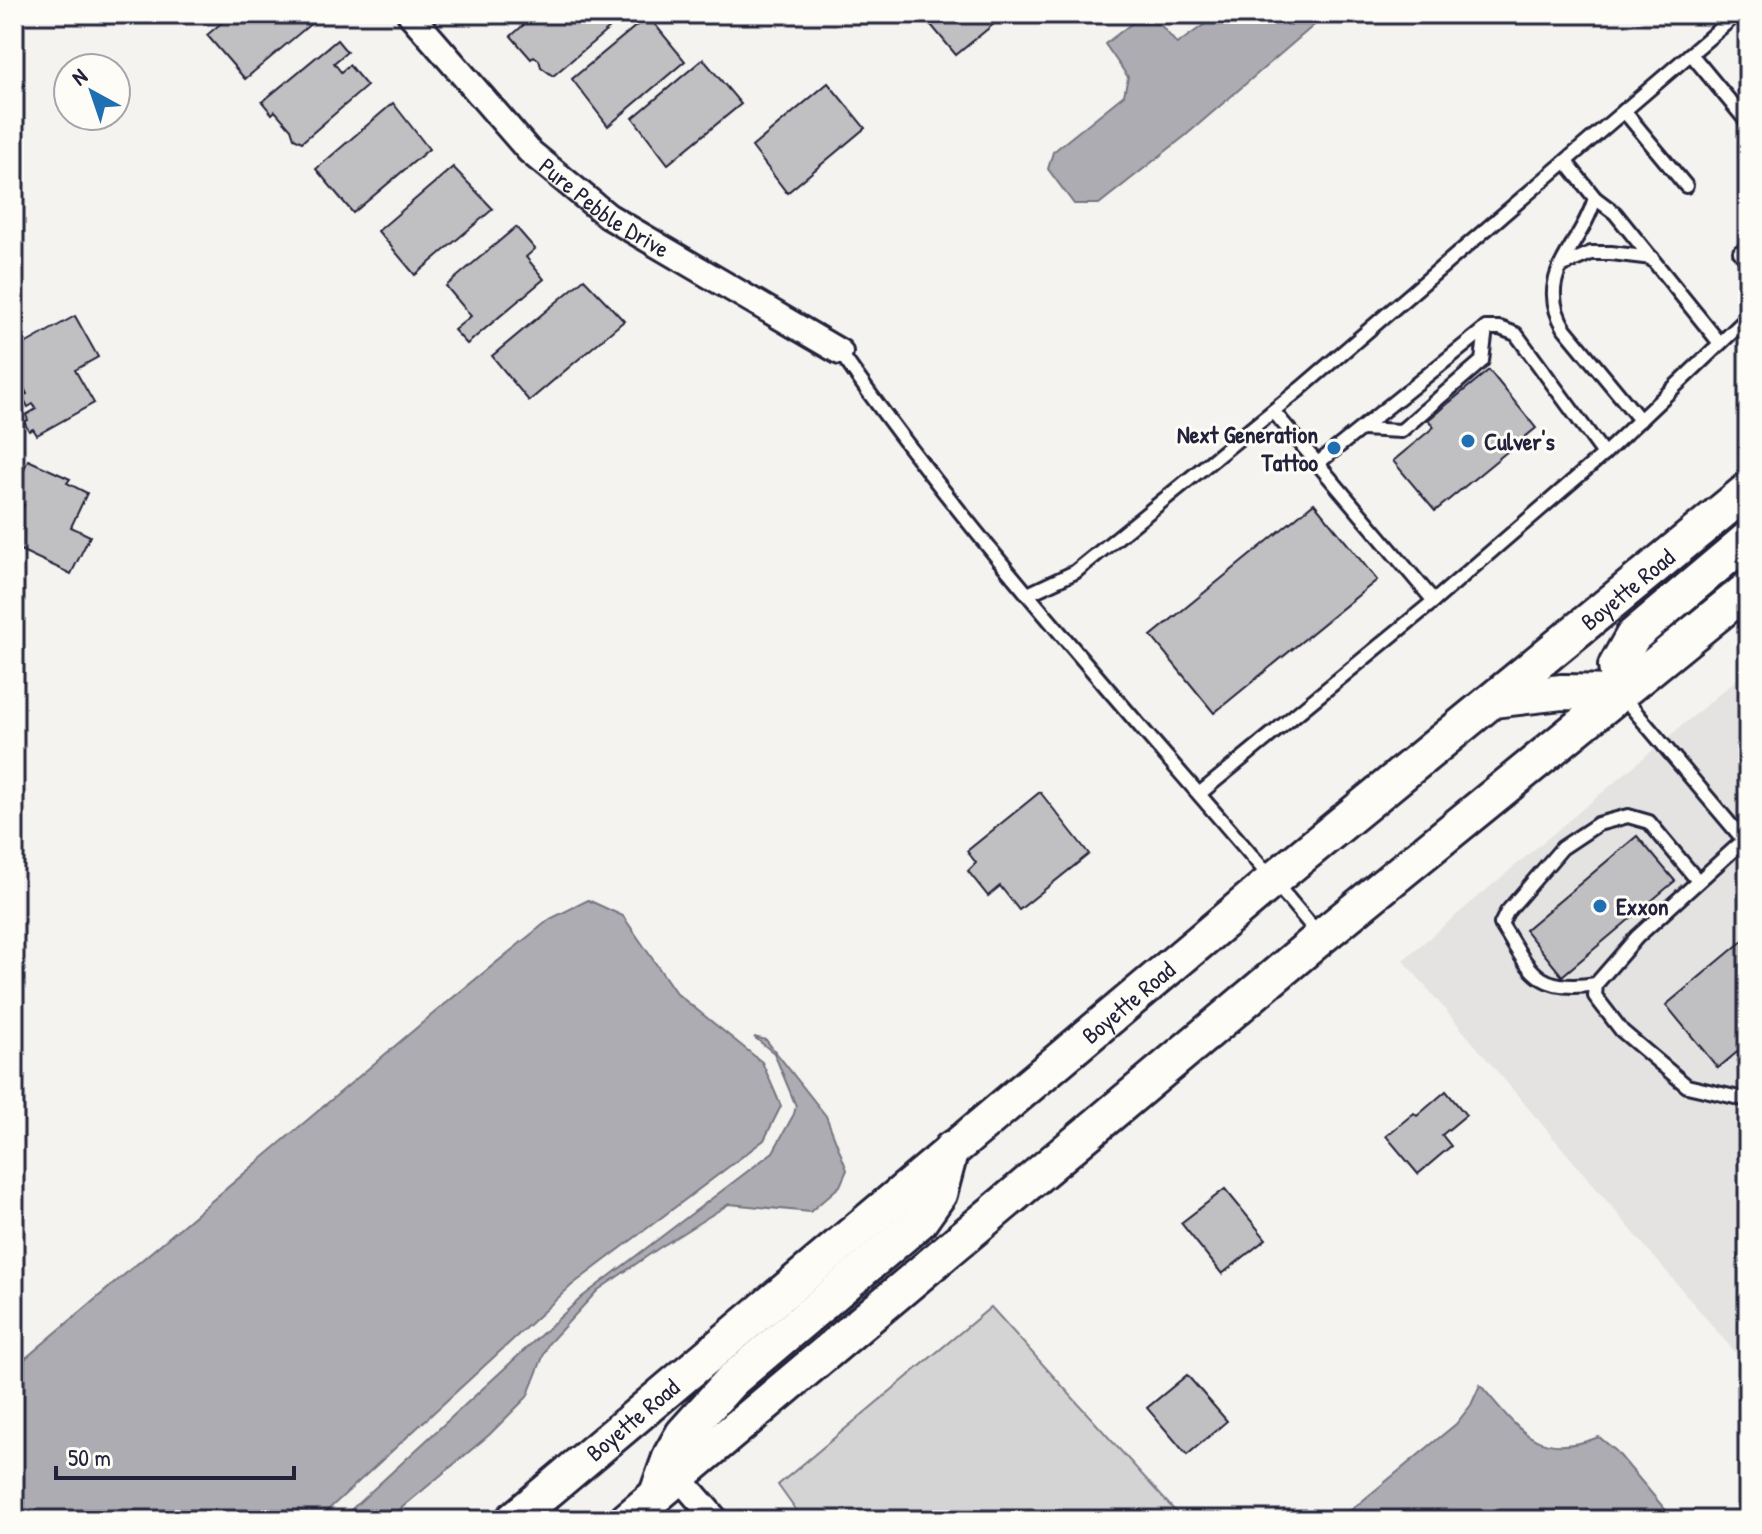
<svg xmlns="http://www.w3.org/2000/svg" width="1762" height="1534" font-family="'Patrick Hand',sans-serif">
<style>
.built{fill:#e4e3e2}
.green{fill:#d5d4d5;stroke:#7c7b88;stroke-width:2}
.water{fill:#acacb2;stroke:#757582;stroke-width:2}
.building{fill:#c0bfc2;stroke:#22223b;stroke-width:2}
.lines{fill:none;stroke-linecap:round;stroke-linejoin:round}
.service-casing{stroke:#22223b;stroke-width:18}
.minor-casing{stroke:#22223b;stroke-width:30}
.secondary-casing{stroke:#22223b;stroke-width:40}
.service{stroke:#fdfcf7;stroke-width:12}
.minor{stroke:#fdfcf7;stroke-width:24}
.secondary{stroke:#fdfcf7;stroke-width:34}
.poi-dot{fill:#1f6fb2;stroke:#fdfcf7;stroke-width:3}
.labels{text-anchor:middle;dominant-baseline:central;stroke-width:6;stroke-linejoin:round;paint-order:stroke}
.street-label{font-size:24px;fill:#22223b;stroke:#fdfcf7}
.poi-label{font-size:24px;font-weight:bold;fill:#22223b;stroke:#fdfcf7;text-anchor:start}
</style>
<rect width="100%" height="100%" fill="#f4f3ef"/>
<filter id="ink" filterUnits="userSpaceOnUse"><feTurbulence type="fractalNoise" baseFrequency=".0125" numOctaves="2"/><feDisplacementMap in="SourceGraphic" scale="16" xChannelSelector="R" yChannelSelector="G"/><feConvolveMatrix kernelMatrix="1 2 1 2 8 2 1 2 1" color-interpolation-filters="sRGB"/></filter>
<g filter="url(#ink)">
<!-- built -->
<path class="built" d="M1748 670V1368L1403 960Z"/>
<!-- green -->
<path class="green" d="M991 1307 1183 1520H1184H803L778 1485Z"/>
<!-- water -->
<g class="water">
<path d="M1144 14H1151L1177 44 1219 14H1327L1185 136 1099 204H1074L1048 169 1053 152 1124 95 1128 77 1105 44Z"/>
<path d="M588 900 623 916 676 993 762 1062 781 1106 764 1140 572 1285 317 1520H14V1368L434 1013 550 919Z"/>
<path d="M754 1037 766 1040 826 1116 847 1170 840 1186 810 1212 729 1204 659 1248 598 1290 548 1344 527 1397 489 1435 387 1520H340L582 1297 773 1152 794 1114 796 1106 774 1053Z"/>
<path d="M1480 1385C1518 1427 1534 1462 1599 1437L1616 1451 1674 1520H1339L1456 1424 1471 1405Z"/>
</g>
<!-- building -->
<g class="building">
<path d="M232 14H318L320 16 245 79 207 35Z"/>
<path d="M536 14H622L624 16 553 76 541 67 539 60 534 56 531 59 511 36Z"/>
<path d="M922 14H998L1001 18 956 55Z"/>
<path d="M648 16 685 61 608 126 572 79Z"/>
<path d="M337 40 347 52 334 63 341 72 349 65 367 86 302 142 294 138 291 129 275 111 272 114 262 102Z"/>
<path d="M703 59 741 104 668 164 633 118Z"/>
<path d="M828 83 865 128 787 193 752 147Z"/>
<path d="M393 103 429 149 353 213 316 169Z"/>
<path d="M453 167 493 209 415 275 378 231Z"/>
<path d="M516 227 535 249 526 257 544 279 467 344 454 330 471 316 446 286Z"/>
<path d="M584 279 624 321 529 401 492 356Z"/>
<path d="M75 316 98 357 75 370 94 403 37 435 33 429 29 431 24 422 28 420 26 415 36 409 33 404 28 407 22 396 27 394 24 388 14 393V350Z"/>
<path d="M1489 370 1536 428 1435 511 1393 461 1434 427 1428 420Z"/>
<path d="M28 460 70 479 67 483 87 493 71 527 90 536 71 574 14 547V513L19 515 24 505 14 500V491Z"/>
<path d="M1314 503 1377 580 1214 713 1151 636Z"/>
<path d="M1040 792 1089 854 1019 910 1000 886 988 896 968 871 976 863 967 851Z"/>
<path d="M1637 836 1675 881 1562 976 1525 930Z"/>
<path d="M1746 938 1748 1043 1718 1068 1666 1005Z"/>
<path d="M1446 1091 1466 1115 1442 1135 1451 1146 1418 1174 1386 1136 1414 1113 1417 1116Z"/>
<path d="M1225 1189 1266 1239 1222 1274 1181 1223Z"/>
<path d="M1187 1375 1227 1421 1187 1455 1147 1408Z"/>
</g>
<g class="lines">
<!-- service casing -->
<g class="service-casing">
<g id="service">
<path d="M1691 54 1748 123"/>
<path d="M1624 111 1686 186"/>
<path d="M1566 162 1595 198 1615 213 1719 342"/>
<path d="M1595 198C1581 248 1532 276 1565 329L1640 420"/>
<path d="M1740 252 1748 262"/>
<path d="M1561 266 1591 253H1611L1652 258"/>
<path d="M840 352C984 558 1158 742 1319 935"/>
<path d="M1273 411 1434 601"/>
<path d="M1362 429 1401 431 1482 361 1486 328"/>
<path d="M1318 463 1486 328H1500L1516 334 1604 454"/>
<path d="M1028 594 1075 572 1300 389 1737 14"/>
<path d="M1622 696 1747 844"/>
<path d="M1199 794 1434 601 1604 454 1748 317"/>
<path d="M1744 840 1637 937 1596 984 1595 996 1622 1031 1687 1086 1748 1100"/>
<path d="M1596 984C1535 994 1530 969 1501 924L1507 912 1562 848 1598 824 1628 816 1649 822 1698 881"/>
</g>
</g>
<!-- minor casing -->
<g class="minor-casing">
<g id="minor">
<path id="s1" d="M410 14 529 151 608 216 840 352"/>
<path d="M678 1476 716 1520"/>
</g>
</g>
<!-- secondary casing -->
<g class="secondary-casing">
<g id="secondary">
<path d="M1620 693 1616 666 1633 636 1748 539"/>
<path d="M1493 700 1562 692 1620 693"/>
<path d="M658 1491 671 1455 683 1434 731 1381 920 1221 939 1194 951 1149"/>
<path id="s2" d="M513 1520 1273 880 1748 490"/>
<path d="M627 1520 1321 937 1748 589"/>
</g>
</g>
<!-- service -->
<use href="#service" class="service"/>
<!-- minor -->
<use href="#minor" class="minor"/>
<!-- secondary -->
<use href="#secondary" class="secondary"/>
</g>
</g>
<!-- markers -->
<g class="poi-dot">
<circle cx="1468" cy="441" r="8"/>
<circle cx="1334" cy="448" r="8"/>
<circle cx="1600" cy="906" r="8"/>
</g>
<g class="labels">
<!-- street labels -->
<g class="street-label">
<text stroke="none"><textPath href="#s1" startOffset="276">Pure Pebble Drive</textPath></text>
<text stroke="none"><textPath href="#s2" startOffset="1452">Boyette Road</textPath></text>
<text stroke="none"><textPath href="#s2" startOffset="804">Boyette Road</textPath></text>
<text stroke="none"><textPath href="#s2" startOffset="156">Boyette Road</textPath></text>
</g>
<!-- poi labels -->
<g class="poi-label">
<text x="1318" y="434" text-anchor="end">Next Generation<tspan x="1318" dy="28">Tattoo</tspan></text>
<text x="1484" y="441">Culver's</text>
<text x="1616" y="906">Exxon</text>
</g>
</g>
<!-- margin -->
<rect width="1762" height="1534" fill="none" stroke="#fdfcf7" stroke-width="48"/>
<rect x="24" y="24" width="1714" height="1486" fill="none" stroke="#22223b" stroke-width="3" filter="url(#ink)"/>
<!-- north arrow -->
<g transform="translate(92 92) rotate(320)"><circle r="38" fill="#fdfcf7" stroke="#a5a5ac" stroke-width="2"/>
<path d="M0-6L14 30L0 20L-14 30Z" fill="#1f6fb2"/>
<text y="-12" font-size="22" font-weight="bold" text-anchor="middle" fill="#22223b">N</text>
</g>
<!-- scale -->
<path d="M56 1466v12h238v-12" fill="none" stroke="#22223b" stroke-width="4"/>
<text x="68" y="1466" font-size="24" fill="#22223b" stroke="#fdfcf7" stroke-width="6" paint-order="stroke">50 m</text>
</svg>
